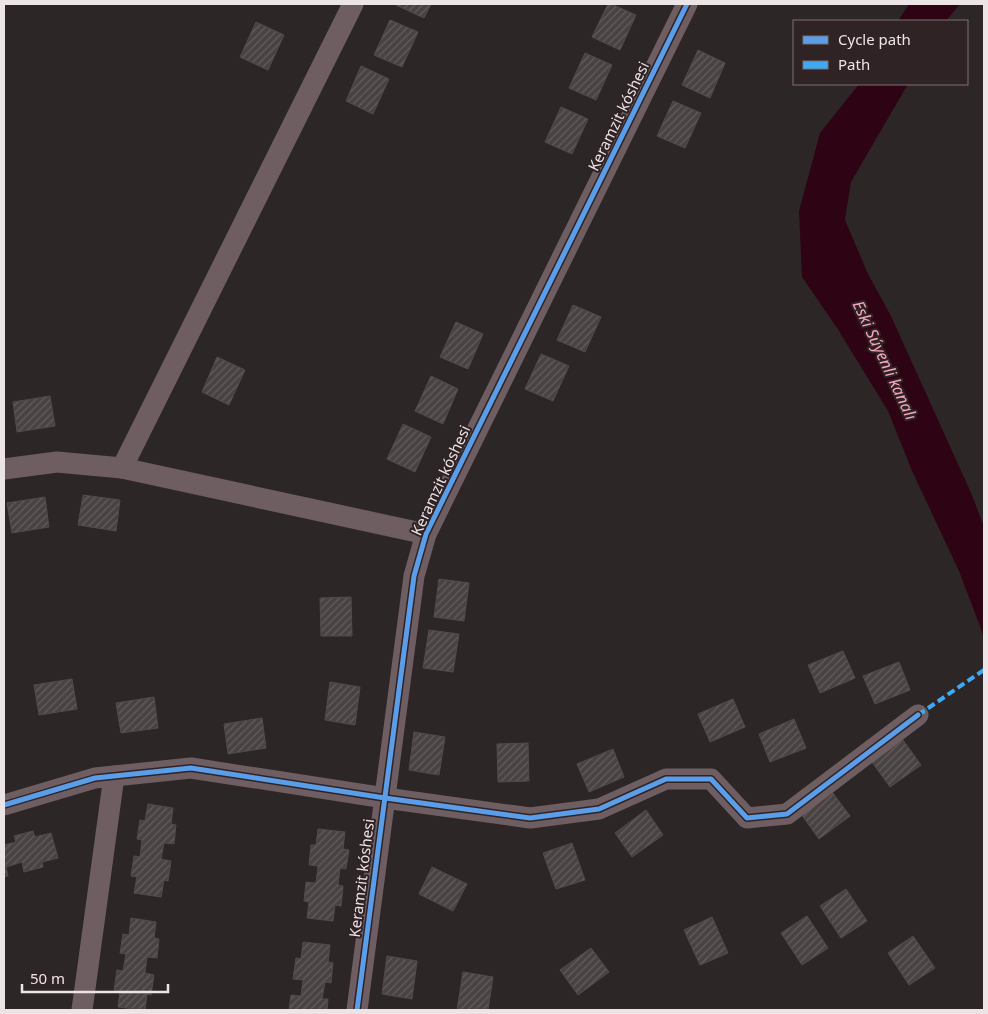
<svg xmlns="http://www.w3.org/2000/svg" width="988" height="1014" font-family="'Noto Sans',sans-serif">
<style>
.water{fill:#2e0415}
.building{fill:url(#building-hatch);stroke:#524b4d}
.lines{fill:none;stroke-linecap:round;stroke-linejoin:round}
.street{stroke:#6e5e62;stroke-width:21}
.quiet{stroke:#3fa9f5;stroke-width:4;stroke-dasharray:8 4;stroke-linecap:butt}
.cycleway-casing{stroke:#302326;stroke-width:8}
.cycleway{stroke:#5a9eea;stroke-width:5}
.labels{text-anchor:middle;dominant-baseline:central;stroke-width:4;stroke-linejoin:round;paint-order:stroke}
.street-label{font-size:15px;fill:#ede4e6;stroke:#302326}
.water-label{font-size:16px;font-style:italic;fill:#f9a6be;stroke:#302326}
</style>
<defs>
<pattern id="building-hatch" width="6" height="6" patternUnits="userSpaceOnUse" patternTransform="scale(1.25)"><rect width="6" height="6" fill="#484243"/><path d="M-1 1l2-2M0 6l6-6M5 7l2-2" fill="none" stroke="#635d5e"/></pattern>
</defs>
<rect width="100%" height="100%" fill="#2d2627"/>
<!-- water -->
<g class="water">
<path d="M909 4H960L946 21H898Z"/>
<path d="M859 84H908L851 182 845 220 868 274 891 316 972 495 984 527V637L959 571 912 471 888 411 837 328 802 277 799 211 820 133Z"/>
</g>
<!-- building -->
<g class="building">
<path d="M397 4H431L424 18 396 5Z"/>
<path d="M608 4H611L636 15 620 50 592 37Z"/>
<path d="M390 20 418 32 402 67 374 55Z"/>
<path d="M256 22 284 35 268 70 240 57Z"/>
<path d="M698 50 725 63 710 98 682 85Z"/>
<path d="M585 53 612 65 596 100 569 88Z"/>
<path d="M361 66 389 79 373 114 346 101Z"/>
<path d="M673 101 701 113 685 148 657 136Z"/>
<path d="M561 107 588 119 572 154 545 142Z"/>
<path d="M573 305 601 317 585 352 557 340Z"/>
<path d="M456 322 483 334 468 369 440 357Z"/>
<path d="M541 354 569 366 553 401 525 389Z"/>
<path d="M217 357 245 370 229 405 202 392Z"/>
<path d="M431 376 458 389 443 424 415 411Z"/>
<path d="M50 396 55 426 17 432 13 402Z"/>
<path d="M403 424 431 437 415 472 387 459Z"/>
<path d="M83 495 120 500 116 531 78 525Z"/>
<path d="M45 497 49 527 12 533 7 503Z"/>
<path d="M439 579 469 583 464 621 434 617Z"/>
<path d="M351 597 352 636H321L320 598Z"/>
<path d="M429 630 459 634 453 672 423 668Z"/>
<path d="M843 651 855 678 820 693 808 665Z"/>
<path d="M899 662 910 690 875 704 863 676Z"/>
<path d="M72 679 77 709 39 715 34 685Z"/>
<path d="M330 682 360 687 355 725 325 720Z"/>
<path d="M154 697 158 728 121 733 116 703Z"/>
<path d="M733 699 745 727 710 742 698 714Z"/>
<path d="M262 718 266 748 228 754 224 724Z"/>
<path d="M794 719 806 748 770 762 759 734Z"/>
<path d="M414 732 445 737 439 775 409 770Z"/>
<path d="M903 740 921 765 890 787 872 762Z"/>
<path d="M528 743 529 781 498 782 497 744Z"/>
<path d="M613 749 624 777 589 792 577 764Z"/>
<path d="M832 792 850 816 819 839 801 814Z"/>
<path d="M148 804 173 808 171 824 176 825 174 844 164 843 161 859 171 861 168 881 164 880 161 897 134 893 137 877 131 876 134 856 140 857 142 840 137 839 140 820 145 821Z"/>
<path d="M646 810 663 835 632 857 615 833Z"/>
<path d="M318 829 345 832 343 849 349 850 346 869 340 868 338 885 343 886 341 906 335 905 333 921 307 918 309 902 304 901 306 882 316 883 318 866 309 865 311 845H316Z"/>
<path d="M33 831 35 837 51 833 58 858 42 862 43 867 24 872 22 862 6 867 8 876 4 877V845L16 842 14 836Z"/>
<path d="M572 843 585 880 556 889 543 853Z"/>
<path d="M432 867 467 884 453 911 419 894Z"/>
<path d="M846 889 867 921 841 938 820 906Z"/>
<path d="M807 916 828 948 802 965 781 933Z"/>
<path d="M712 917 728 953 700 965 684 930Z"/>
<path d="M131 918 156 922 154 938 159 939 157 958 147 957 145 973 154 975 151 995 147 994 145 1010 118 1007 120 991 114 990 117 970 123 971 126 954 120 953 123 934 129 935Z"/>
<path d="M913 936 935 968 909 985 888 953Z"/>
<path d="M303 942 330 945 328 962 333 963 331 983 325 982 322 999H328L327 1010H289L291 995 301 996 303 980 293 979 296 958 301 959Z"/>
<path d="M591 948 609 972 578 995 560 970Z"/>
<path d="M387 956 417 961 412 999 382 994Z"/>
<path d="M463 972 493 977 488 1010H457Z"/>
</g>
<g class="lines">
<!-- street -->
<g class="street">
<path d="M122 468 353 4"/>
<path d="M4 469 57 462 122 468 426 534"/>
<path d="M4 805 95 778 191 768 385 798 530 818 599 809 666 779H711L747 818 787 814 918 715"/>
<path d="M82 1010 114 776"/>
<path d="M357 1010 414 576 426 534 687 4"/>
</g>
<!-- quiet -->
<path class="quiet" d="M918 715 984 670"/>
<!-- cycleway casing -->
<g class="cycleway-casing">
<g id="cycleway">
<path d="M4 805 95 778 191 768 385 798 530 818 599 809 666 779H711L747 818 787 814 918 715"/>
<path d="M357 1010 414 576 426 534 687 4"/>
</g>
</g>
<!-- cycleway -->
<use href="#cycleway" class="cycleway"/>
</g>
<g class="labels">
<!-- street labels -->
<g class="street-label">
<text transform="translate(618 116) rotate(-64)">Keramzit kóshesi</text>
<text transform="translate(440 480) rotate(-65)">Keramzit kóshesi</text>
<text transform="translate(361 878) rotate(-83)">Keramzit kóshesi</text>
</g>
<!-- water labels -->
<g class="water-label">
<text transform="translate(885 360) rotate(65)">Eski Súyenli kanalı</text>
</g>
</g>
<!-- border -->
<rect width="988" height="1014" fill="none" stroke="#ede4e6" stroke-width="10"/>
<!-- legend -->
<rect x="793" y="20" width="175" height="65" fill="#302326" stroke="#7c7073"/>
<rect x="803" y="36" width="25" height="8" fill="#5a9eea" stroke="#7c7073"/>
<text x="838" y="45" font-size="15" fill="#ede4e6">Cycle path</text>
<rect x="803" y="61" width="25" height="8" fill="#3fa9f5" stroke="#7c7073"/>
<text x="838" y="70" font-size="15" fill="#ede4e6">Path</text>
<!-- scale -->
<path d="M22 984v8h146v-8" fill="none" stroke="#ede4e6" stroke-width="2.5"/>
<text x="30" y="984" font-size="15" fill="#ede4e6" stroke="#302326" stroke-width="4" paint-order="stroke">50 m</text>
</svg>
